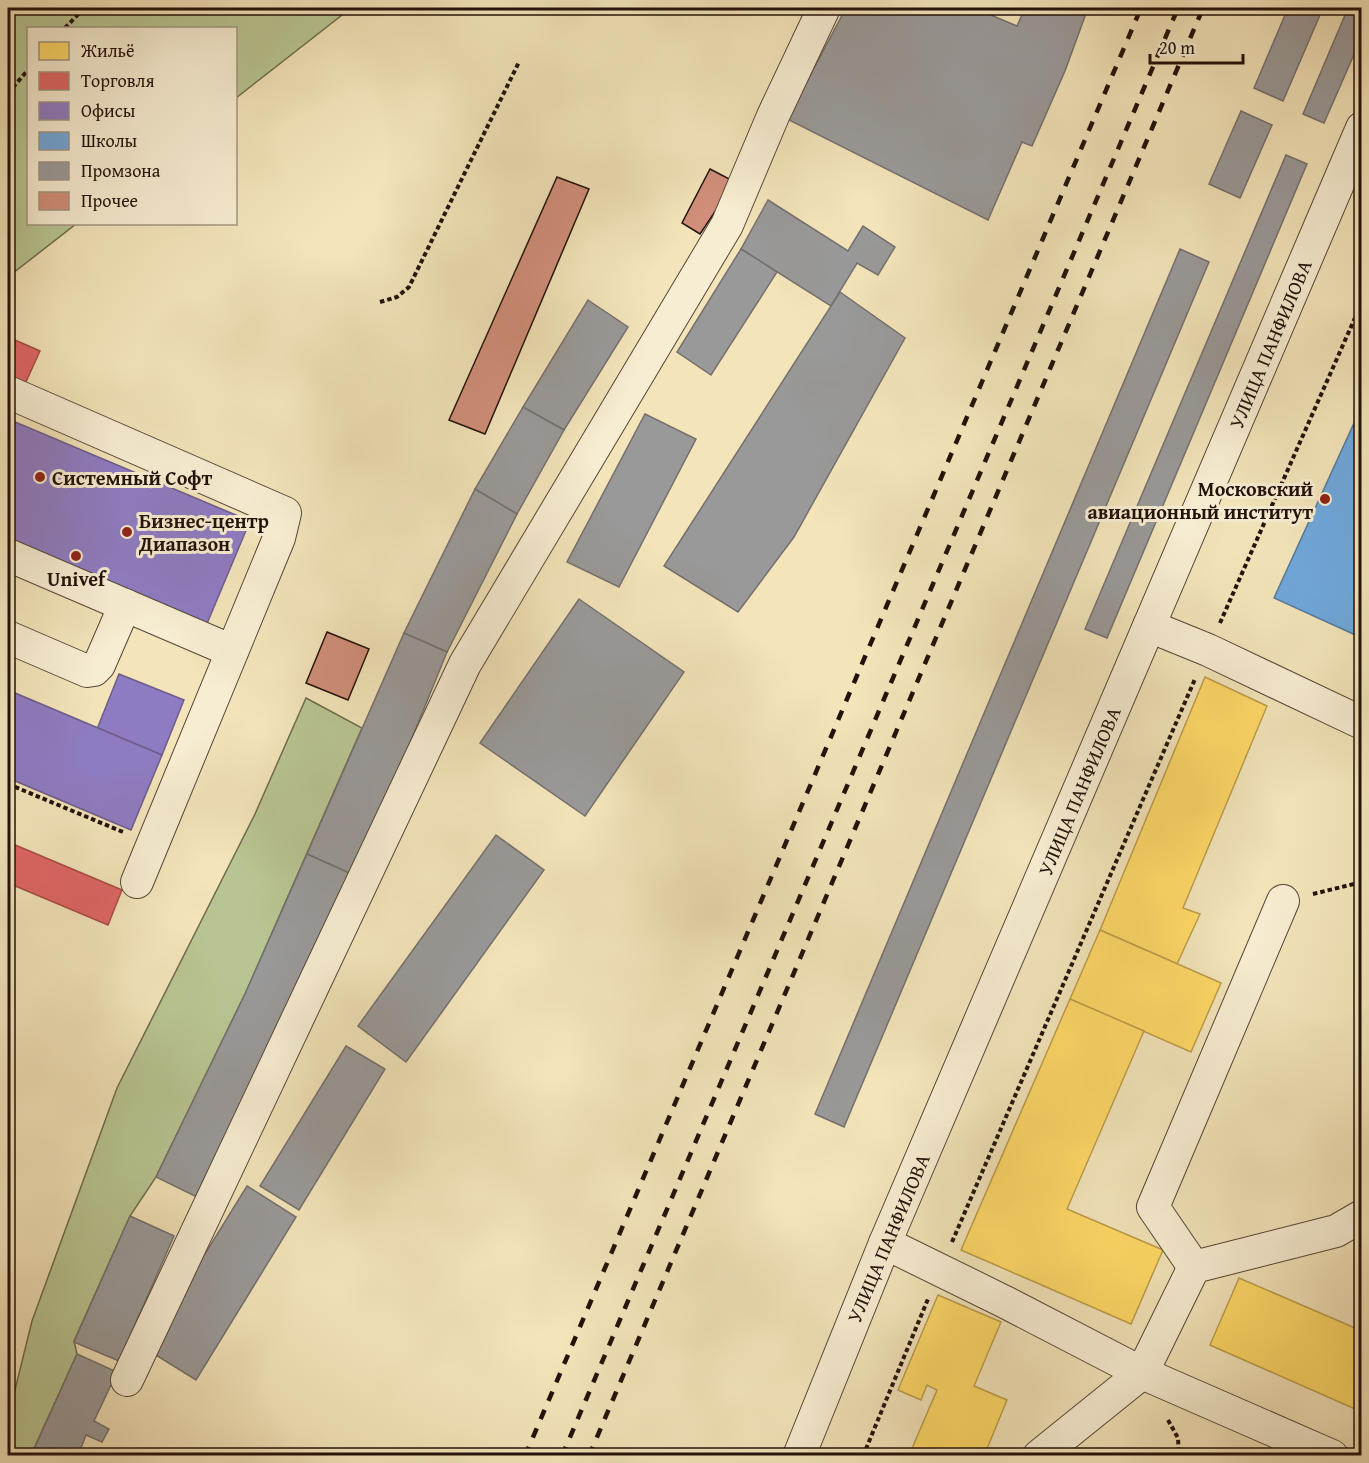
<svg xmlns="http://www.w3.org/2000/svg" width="1369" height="1463" font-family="'Gentium Book Plus',serif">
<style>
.green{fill:#b8c592;stroke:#6d6b4e;stroke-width:1.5}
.homes{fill:#ffd966;stroke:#bd9d4a;stroke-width:1.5}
.shops{fill:#e06666;stroke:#a74c4a;stroke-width:1.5}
.offices{fill:#8e7cc3;stroke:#6e5c8c;stroke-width:1.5}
.schools{fill:#6fa8dc;stroke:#587b9d;stroke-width:1.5}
.industry{fill:#999;stroke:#75706e;stroke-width:1.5}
.building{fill:#d18f7a;stroke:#22110a;stroke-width:1.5}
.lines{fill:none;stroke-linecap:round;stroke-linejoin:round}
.minor-casing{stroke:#564636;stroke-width:34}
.path{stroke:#22110a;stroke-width:4;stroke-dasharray:4.5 3;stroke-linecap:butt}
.minor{stroke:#f7edd2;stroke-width:32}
.rail{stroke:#22110a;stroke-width:4.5;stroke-dasharray:10 10;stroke-linecap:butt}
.poi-dot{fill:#8f2418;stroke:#f7edd2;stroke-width:2}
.labels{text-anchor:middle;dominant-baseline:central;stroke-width:6;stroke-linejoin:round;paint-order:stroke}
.street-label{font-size:20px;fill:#22110a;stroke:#f7edd2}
.poi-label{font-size:20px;font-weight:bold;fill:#22110a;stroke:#f7edd2;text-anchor:start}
</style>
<rect width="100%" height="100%" fill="#f3e4ba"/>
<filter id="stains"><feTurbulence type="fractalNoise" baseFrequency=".00333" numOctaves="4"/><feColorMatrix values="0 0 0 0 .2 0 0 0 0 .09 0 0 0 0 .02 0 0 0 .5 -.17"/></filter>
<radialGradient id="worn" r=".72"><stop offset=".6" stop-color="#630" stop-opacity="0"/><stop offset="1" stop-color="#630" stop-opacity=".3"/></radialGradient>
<!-- green -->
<g class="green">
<path d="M8 8H351L236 98V28H28V224H76L8 277Z"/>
<path d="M306 698 362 728 245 994 156 1177 130 1216 74 1341 77 1354 31 1455 8 1456V1418L32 1321 117 1088 255 814Z"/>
</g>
<!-- homes -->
<g class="homes">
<path d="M1205 677 1267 706 1183 908 1200 914 1177 964 1100 930Z"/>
<path d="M1100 930 1221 983 1191 1052 1070 999Z"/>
<path d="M1070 999 1144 1031 1067 1209 1163 1250 1131 1324 961 1250Z"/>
<path d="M1239 1278 1362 1331V1412L1210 1345Z"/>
<path d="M938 1295 1001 1322 974 1386 1007 1400 984 1456H896L899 1449 910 1453 937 1390 927 1385 921 1400 898 1390Z"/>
</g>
<!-- shops -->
<g class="shops">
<path d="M8 337 40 351 25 384 8 377Z"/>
<path d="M8 842 122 890 108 925 8 883Z"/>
</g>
<!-- offices -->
<g class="offices">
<path d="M8 419 250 521 206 626 8 542Z"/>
<path d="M119 674 184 700 162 755 97 729Z"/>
<path d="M8 690 162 755 131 830 8 778Z"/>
</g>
<!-- schools -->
<path class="schools" d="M1360 410H1362V638L1274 598Z"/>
<!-- industry -->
<g class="industry">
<path d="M846 8H974L1017 26 1025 8H1088L1065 71 1032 146 1022 142 988 220 787 119Z"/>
<path d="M1288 8H1323L1283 101 1254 88Z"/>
<path d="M1348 8H1362V36L1324 123 1303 114Z"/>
<path d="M1241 111 1272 125 1240 198 1209 184Z"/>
<path d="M1286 155 1307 164 1107 638 1085 629Z"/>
<path d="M768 200 848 251 863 226 895 247 878 275 857 263 831 306 741 249Z"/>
<path d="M741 249 777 272 711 375 677 352Z"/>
<path d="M1180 249 1209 262 844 1127 815 1114Z"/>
<path d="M840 292 905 338 794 537 738 612 664 566Z"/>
<path d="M588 300 628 327 564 430 523 407Z"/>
<path d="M523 407 564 430 517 514 475 489Z"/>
<path d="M645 414 696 439 619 587 567 562Z"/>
<path d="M475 489 517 514 447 652 404 633Z"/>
<path d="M579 599 684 672 585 816 480 743Z"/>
<path d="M404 633 447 652 356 876 307 854Z"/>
<path d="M496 835 544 870 406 1062 358 1026Z"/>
<path d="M307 854 356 876 203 1200 156 1177 245 994Z"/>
<path d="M346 1046 385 1069 299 1210 260 1186Z"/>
<path d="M247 1186 296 1217 196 1380 146 1349Z"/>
<path d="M130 1216 174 1236 119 1361 74 1342Z"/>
<path d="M77 1354 117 1372 94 1421 109 1429 102 1442 86 1435 78 1456H31Z"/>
</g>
<!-- building -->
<g class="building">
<path d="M710 169 735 182 700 234 682 223Z"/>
<path d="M557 177 589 189 485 434 449 420Z"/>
<path d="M327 632 369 649 348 700 306 683Z"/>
</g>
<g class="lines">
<!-- minor casing -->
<g class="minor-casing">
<g id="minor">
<path d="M8 392 285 513 279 538 137 882"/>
<path d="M8 555 232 651"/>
<path d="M1149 626 1208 650 1362 723"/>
<path d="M8 637 87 671 94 670 99 665 125 605"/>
<path d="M885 1243 1005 1302 1142 1373 1039 1456"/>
<path d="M1194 1267 1153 1207 1283 901"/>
<path d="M127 1380 465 664 727 225 773 116 824 8"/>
<path d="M799 1456 885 1243 1362 128"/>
<path d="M1332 1456 1142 1373 1194 1267 1336 1231 1362 1216"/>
</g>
</g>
<!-- path -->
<g class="path">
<path d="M8 17 16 8"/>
<path d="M65 28 84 8"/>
<path d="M8 93 28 70"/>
<path d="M380 302 397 297 409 287 519 62"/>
<path d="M1220 623 1362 302"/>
<path d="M8 784 123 832"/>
<path d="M1313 894 1362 882"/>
<path d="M952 1242 1195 679"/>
<path d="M1168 1420 1178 1438 1179 1456"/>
<path d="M863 1456 928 1299"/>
</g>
<!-- minor -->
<use href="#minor" class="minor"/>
<!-- rail -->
<g class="rail">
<path d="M525 1456 1141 8"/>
<path d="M562 1456 1178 8"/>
<path d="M589 1456 1203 8"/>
</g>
</g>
<!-- markers -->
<g class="poi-dot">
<circle cx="40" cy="477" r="6"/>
<circle cx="1325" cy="499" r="6"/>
<circle cx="127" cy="532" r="6"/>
<circle cx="76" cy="556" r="6"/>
</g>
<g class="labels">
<!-- street labels -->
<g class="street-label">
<text transform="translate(1270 344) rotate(-67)">УЛИЦА ПАНФИЛОВА</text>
<text transform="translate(1079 791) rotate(-67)">УЛИЦА ПАНФИЛОВА</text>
<text transform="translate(888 1238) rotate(-67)">УЛИЦА ПАНФИЛОВА</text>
</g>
<!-- poi labels -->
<g class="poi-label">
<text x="52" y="477">Системный Софт</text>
<text x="1313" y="488" text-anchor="end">Московский<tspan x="1313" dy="23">авиационный институт</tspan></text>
<text x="139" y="520">Бизнес-центр<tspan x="139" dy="23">Диапазон</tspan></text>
<text x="76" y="578" text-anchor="middle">Univef</text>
</g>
</g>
<!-- margin -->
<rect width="1369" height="1463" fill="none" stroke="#f3e4ba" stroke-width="30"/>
<rect x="9" y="9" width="1351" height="1445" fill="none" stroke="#22110a" stroke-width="3"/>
<rect x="15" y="15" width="1339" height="1433" fill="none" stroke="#22110a" stroke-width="1.5"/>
<!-- legend -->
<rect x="27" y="27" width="210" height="198" fill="#f7edd2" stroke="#a29582" stroke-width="1.5"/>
<rect x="39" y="42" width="30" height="18" fill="#ffd966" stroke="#a29582" stroke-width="1.5"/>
<text x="81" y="57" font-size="18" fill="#22110a">Жильё</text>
<rect x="39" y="72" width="30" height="18" fill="#e06666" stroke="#a29582" stroke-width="1.5"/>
<text x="81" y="87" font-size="18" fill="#22110a">Торговля</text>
<rect x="39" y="102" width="30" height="18" fill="#8e7cc3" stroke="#a29582" stroke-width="1.5"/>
<text x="81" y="117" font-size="18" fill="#22110a">Офисы</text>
<rect x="39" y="132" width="30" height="18" fill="#6fa8dc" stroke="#a29582" stroke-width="1.5"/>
<text x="81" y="147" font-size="18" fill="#22110a">Школы</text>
<rect x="39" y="162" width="30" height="18" fill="#999999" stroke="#a29582" stroke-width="1.5"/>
<text x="81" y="177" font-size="18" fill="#22110a">Промзона</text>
<rect x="39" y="192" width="30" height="18" fill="#d18f7a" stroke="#a29582" stroke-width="1.5"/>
<text x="81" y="207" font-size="18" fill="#22110a">Прочее</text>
<!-- scale -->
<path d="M1150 54v9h93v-9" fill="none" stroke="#22110a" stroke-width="3"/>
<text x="1159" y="54" font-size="18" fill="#22110a" stroke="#f7edd2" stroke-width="4.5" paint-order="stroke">20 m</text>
<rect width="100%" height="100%" filter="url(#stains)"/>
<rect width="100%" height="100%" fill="url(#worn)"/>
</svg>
